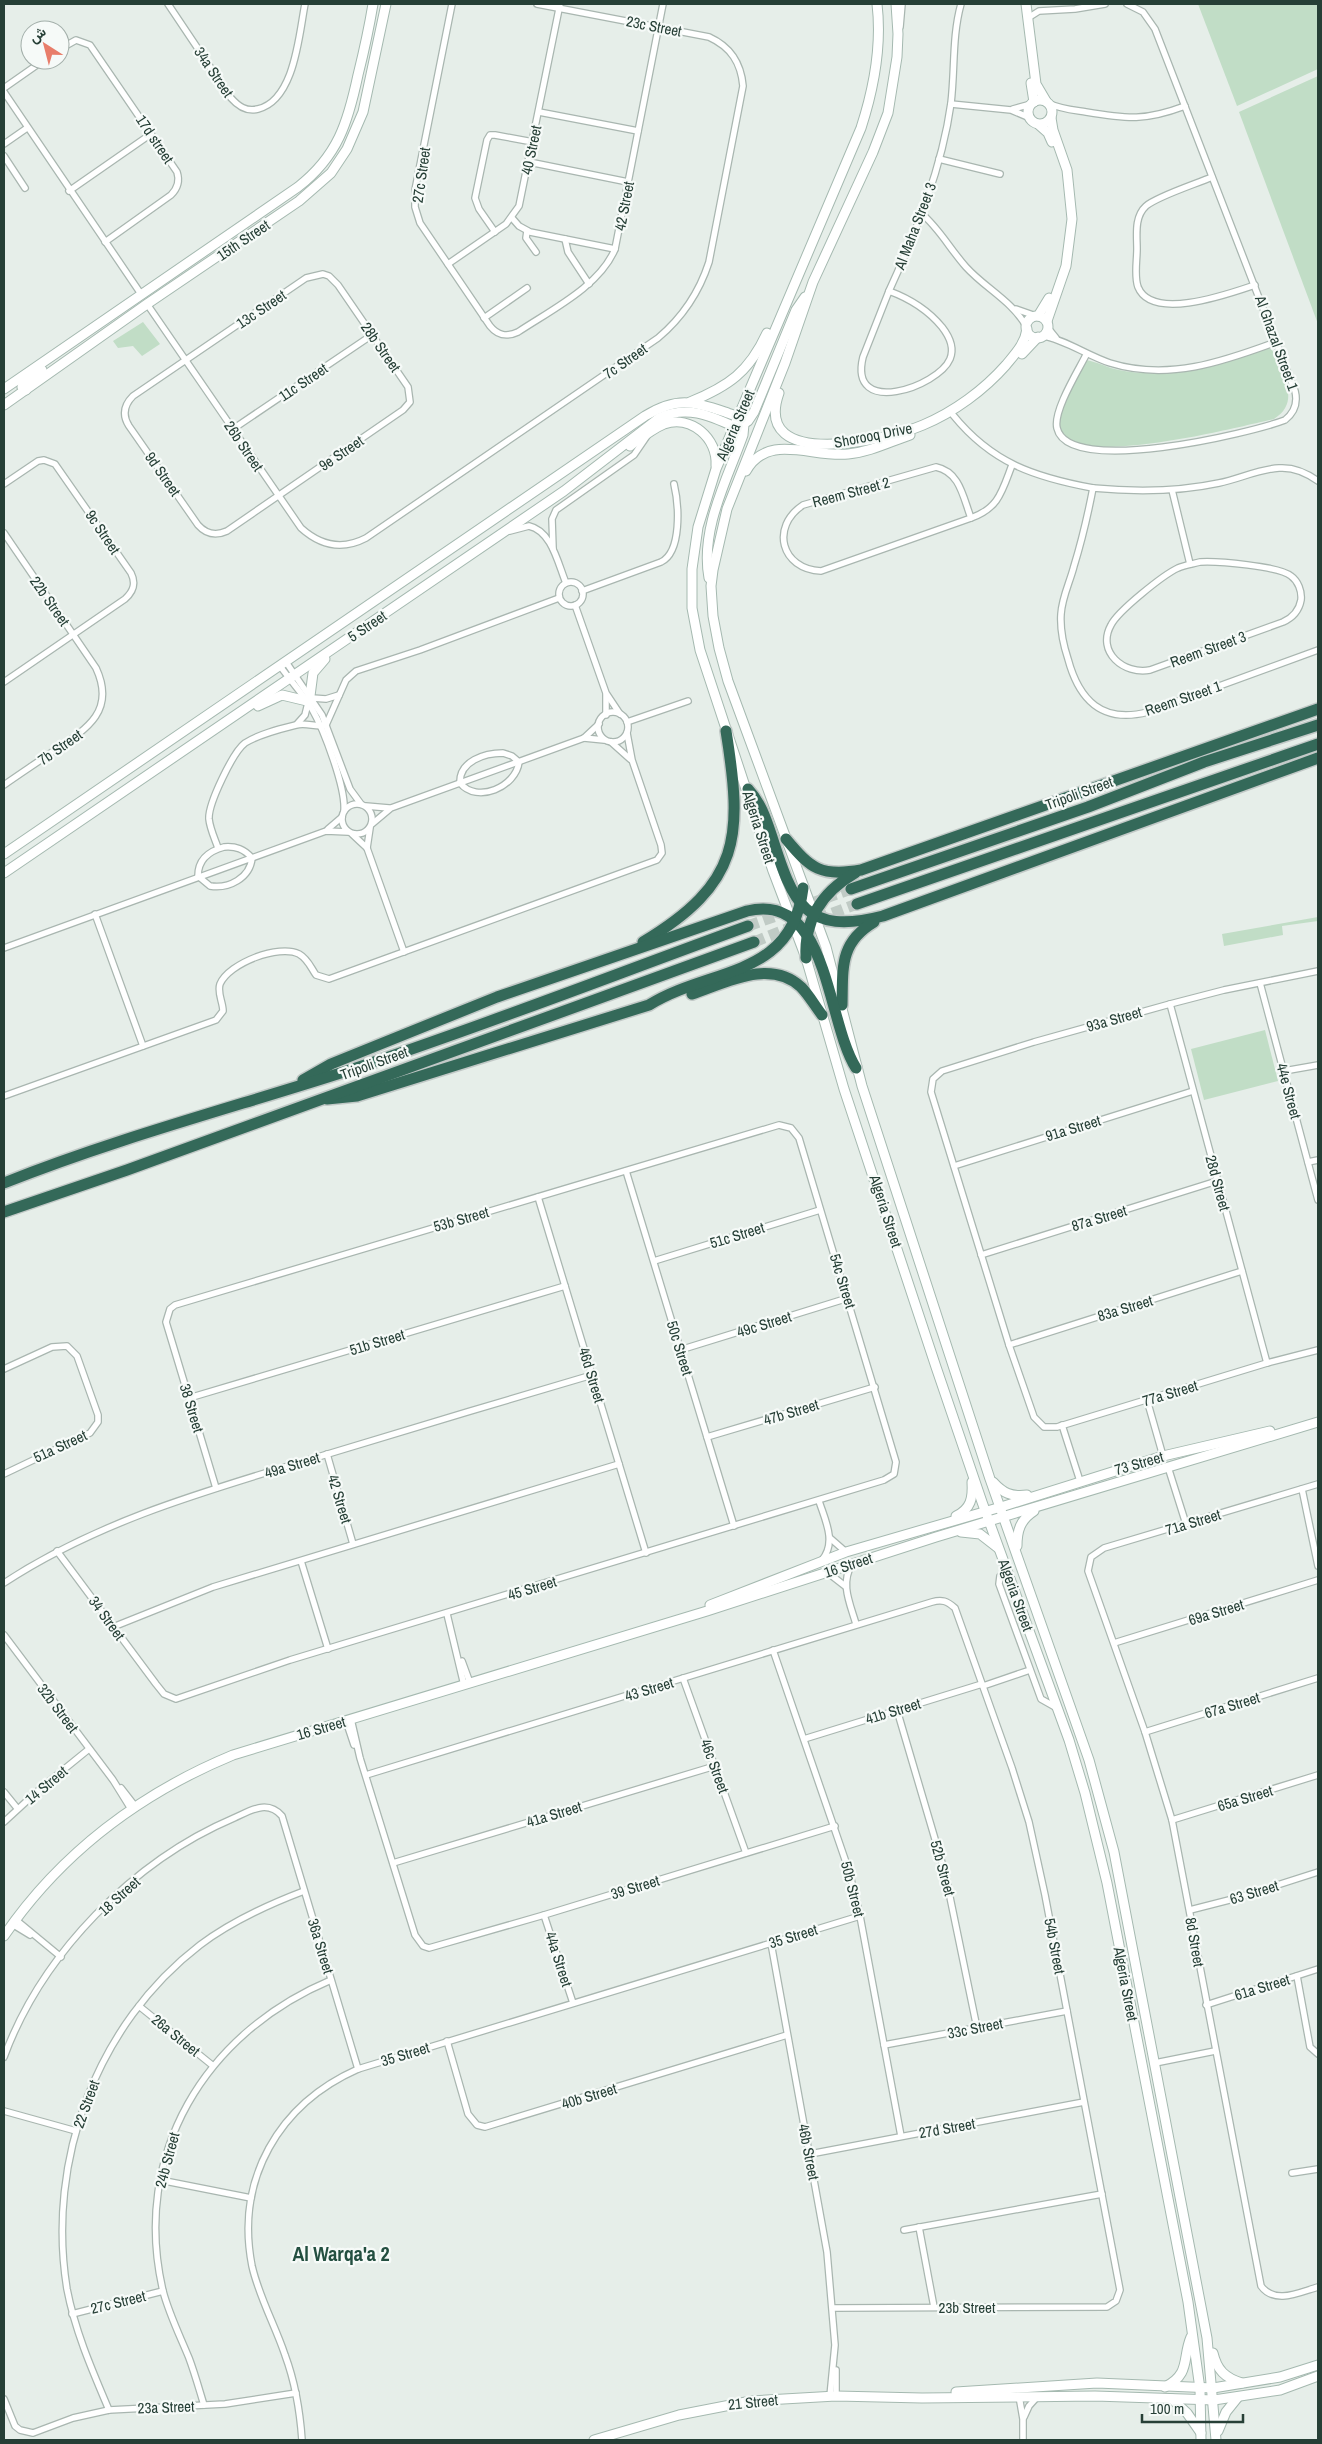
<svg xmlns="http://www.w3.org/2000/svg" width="1322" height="2444" font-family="'Archivo Narrow',Vazirmatn,sans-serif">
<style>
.green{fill:#c1ddc6}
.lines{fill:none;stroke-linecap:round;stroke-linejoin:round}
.highway-tunnel{stroke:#c0cbc5;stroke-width:11;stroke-dasharray:11 5.5;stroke-linecap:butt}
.street-casing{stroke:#a9b6b0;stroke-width:8}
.secondary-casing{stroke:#a5b9b0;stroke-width:11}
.highway-casing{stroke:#c2c9c7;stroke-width:14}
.street{stroke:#fff;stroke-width:5.5}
.secondary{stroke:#fff;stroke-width:9}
.highway{stroke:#346959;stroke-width:11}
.labels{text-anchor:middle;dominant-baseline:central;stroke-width:4.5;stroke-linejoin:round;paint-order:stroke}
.street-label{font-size:15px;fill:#263f36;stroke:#f6faf8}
.district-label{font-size:20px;font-weight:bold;fill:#234f40;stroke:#f6faf8}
</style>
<rect width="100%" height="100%" fill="#e6eee9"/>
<!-- green -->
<g class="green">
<path d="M1198 4H1318V69L1237 106Z"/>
<path d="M1318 76V324L1239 112Z"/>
<path d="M143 322 160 344 142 356 133 346 118 348 113 341Z"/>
<path d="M1265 347 1271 349 1274 353C1283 377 1301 402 1274 419 1241 426 1071 471 1059 429 1052 407 1076 379 1086 360 1098 362 1108 368 1119 370 1169 380 1219 365 1265 347Z"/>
<path d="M1318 917V921L1282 926 1283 935 1224 946 1222 934Z"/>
<path d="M1265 1030 1278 1081 1204 1100 1191 1049Z"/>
</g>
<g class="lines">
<!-- highway-tunnel -->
<g class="highway-tunnel">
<path d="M817 919 857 904"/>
<path d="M748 926 851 889"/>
<path d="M754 942 794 926"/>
</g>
<!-- street casing -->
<g class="street-casing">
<g id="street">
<path d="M168 4 231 98C238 106 246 112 258 109 295 100 299 34 305 4"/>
<path d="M452 4 415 190V207L420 223 490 326C498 336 507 337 518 332 551 310 600 286 615 249L663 4"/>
<path d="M1028 18 1039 11 1075 9 1105 4"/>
<path d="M900 27 902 4"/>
<path d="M60 49 76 40 90 45 177 172C180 181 178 188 171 195L105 242"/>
<path d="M4 88 44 60"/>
<path d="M4 92 141 294"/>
<path d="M1048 103C1060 109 1073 110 1086 112 1128 119 1145 121 1185 106"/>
<path d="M951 104 1011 110 1030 118"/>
<path d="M1013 109 1031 104"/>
<path d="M539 112 638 131"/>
<path d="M4 144 27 128"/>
<path d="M4 156 25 188"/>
<path d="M939 159 1000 174"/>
<path d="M529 162 628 182"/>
<path d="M1212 177C1196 184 1158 196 1146 206 1134 217 1137 235 1137 249 1137 261 1134 276 1138 287 1152 322 1231 293 1255 285"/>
<path d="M69 191 151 134"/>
<path d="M921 213C939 228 950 249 966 267 985 288 1012 301 1026 326"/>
<path d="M512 218 519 226 530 232 615 249"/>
<path d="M527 231 526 238 536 252"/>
<path d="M495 232 479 209 475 198 487 140 490 135H495L533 142"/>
<path d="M565 239 568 252 589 284"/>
<path d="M448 264 506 224 519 206 560 4"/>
<path d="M323 274 329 276 338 285 408 387 410 402 403 410 227 531C216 536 206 534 198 525L129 426C122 415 124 405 133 396L306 278Z"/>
<path d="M889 291C916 232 942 168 951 103 955 70 952 36 961 4"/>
<path d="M889 291C908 298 928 310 942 327 949 336 955 347 950 359 938 387 848 418 863 357Z"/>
<path d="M147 304 301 528C321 546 343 550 366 538L658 338C683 317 699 293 709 262L743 86C741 63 731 47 709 37L537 4"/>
<path d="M1016 309 1036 316"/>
<path d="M484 318 527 288"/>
<path d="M1048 328 1056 338"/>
<path d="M1043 336C1064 339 1088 356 1110 363 1168 381 1222 362 1276 342"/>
<path d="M1086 355C1078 371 1053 411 1057 428 1068 477 1251 433 1285 420 1295 412 1298 403 1295 391L1155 29 1143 12 1127 4"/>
<path d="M953 415C992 463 1034 477 1093 488"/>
<path d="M233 429 372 335"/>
<path d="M936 467C960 472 963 497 971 518L821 571C781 569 770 527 803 505Z"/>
<path d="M1318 481C1307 473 1293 467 1279 468 1259 469 1239 479 1219 483 1177 492 1135 492 1093 488 1088 514 1082 540 1074 566 1070 582 1062 597 1061 614 1060 629 1063 644 1068 659 1079 700 1102 724 1148 712L1318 650"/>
<path d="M4 484 38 461 44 460 55 464 131 573C136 583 134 591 125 599L4 682"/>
<path d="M1172 490 1190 564"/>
<path d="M971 518C999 508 1002 491 1012 465"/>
<path d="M510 531 529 526C552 531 558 564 566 583"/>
<path d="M4 533 96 668C116 711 87 729 55 750 38 762 21 773 4 785"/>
<path d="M553 548 552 519 556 510 634 455 647 436"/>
<path d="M1200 562C1217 561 1279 566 1291 576 1298 581 1302 591 1301 600 1299 611 1292 618 1283 622L1150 670C1124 675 1096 652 1111 625 1118 611 1163 575 1178 568 1185 565 1193 564 1200 562Z"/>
<circle cx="571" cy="594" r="12"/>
<path d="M582 591 661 562C682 552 679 505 674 484"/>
<path d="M575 605 606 693 620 714"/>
<path d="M286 662 322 715 350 789 361 804"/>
<path d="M280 666C290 680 303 694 312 709 324 730 346 788 344 811"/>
<path d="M312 698 326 699 339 695"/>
<circle cx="613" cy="727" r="15"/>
<path d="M606 715V695"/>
<path d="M627 722 688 701"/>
<path d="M297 724 305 715 308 703"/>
<path d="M584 738 604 740"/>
<path d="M611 742 630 759"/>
<path d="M503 753 512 756 519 762C516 787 477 804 460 783 459 761 485 753 503 753Z"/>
<circle cx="357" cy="819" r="15"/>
<path d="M366 806 389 808"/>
<path d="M372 824 391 808 584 738 599 724"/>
<path d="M370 828 367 848 404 952"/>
<path d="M328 829 342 817"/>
<path d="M352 834 367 848"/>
<path d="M224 847C236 846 244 849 252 858 250 878 229 889 210 886L198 876C198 859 209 851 224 847Z"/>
<path d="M218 848C215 839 210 829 209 819 208 804 233 752 245 743 259 734 280 729 296 725 307 722 316 728 326 725L346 680 356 671 420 650 559 598"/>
<path d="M95 914 143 1046"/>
<path d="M4 948 326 831 348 832"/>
<path d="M1318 971 1224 990 1170 1004 1034 1042 942 1071 933 1079 931 1092 1009 1345 1034 1417 1044 1427H1057L1267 1363 1318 1350"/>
<path d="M1260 983 1318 1200"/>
<path d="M1170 1004 1267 1363"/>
<path d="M1284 1071 1318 1065"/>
<path d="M4 1096 216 1020 223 1011C223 1002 217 993 220 984 229 963 279 944 299 954 308 959 311 968 316 975L329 979 657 860 662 853 661 845 632 760 627 733"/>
<path d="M1308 1162 1318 1160"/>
<path d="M954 1166 1193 1091"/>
<path d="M626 1171 734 1526"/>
<path d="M538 1197 646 1553"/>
<path d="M981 1255 1217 1181"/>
<path d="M654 1261 820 1210"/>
<path d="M1009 1345 1242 1271"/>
<path d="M680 1350 848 1298"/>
<path d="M4 1369 52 1347 67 1346 77 1356 98 1415V1422L90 1433 4 1474"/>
<path d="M189 1398 565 1286"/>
<path d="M1147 1400 1163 1456"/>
<path d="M1062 1425 1080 1481"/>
<path d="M707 1437 875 1387"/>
<path d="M327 1454 353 1544"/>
<path d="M1168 1467 1186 1524"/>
<path d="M1318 1484 1104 1548 1091 1557 1088 1571 1145 1732 1172 1820 1261 2286C1275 2305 1300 2292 1318 2287"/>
<path d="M1302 1489 1318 1566"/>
<path d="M819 1501C825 1520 837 1542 822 1560"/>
<path d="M830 1538 846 1552"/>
<path d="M57 1551 156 1684 164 1694 176 1699 290 1660 884 1480 894 1474 896 1462 799 1138 791 1128 779 1125 175 1305 170 1309 166 1322 216 1488"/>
<path d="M301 1561 328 1649"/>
<path d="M852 1564C840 1584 850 1603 856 1624"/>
<path d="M1007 1570 1000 1576 999 1584 1041 1699 1057 1708"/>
<path d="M827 1572 845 1586"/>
<path d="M4 1583C97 1522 202 1492 308 1460 403 1431 497 1403 592 1375"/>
<path d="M447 1614 464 1685"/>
<path d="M113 1627 213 1587 619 1464"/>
<path d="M4 1635 113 1780 131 1809"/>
<path d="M1114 1643 1318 1580"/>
<path d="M773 1650 849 1871 860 1916 901 2136"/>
<path d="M462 1661 470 1683"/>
<path d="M683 1678 746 1853"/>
<path d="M983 1686 1030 1670"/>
<path d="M897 1710 945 1873 977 2028"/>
<path d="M351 1719 360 1758 415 1935 423 1946 429 1948 544 1915 835 1826"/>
<path d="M346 1721 354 1745"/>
<path d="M1145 1732 1318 1678"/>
<path d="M804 1739 982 1684"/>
<path d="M366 1775 932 1602C942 1599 947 1601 955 1608L1012 1768 1029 1822 1045 1895 1120 2290 1116 2301 1107 2307 834 2308"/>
<path d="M121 1788 135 1806"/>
<path d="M4 1792 17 1808"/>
<path d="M1172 1820 1318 1775"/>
<path d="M4 1822 41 1788 89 1749"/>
<path d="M393 1863 715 1766"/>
<path d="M1190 1910 1237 1898 1318 1872"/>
<path d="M544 1915 573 2003"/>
<path d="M15 1919 61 1957"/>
<path d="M12 1924 30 1935"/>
<path d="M771 1943 827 2252 835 2345 830 2396"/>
<path d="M1297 1976 1310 2047 1318 2054"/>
<path d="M1206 2005 1318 1969"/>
<path d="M139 2006 212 2065"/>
<path d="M447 2041 468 2114 477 2125 485 2127 787 2035"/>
<path d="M884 2045 1067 2011"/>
<path d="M4 2057C42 1954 133 1861 234 1818 250 1811 267 1799 282 1816L358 2069"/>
<path d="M1155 2063 1215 2051"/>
<path d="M4 2111 76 2131"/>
<path d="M810 2154 1084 2102"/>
<path d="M1292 2173 1318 2169"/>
<path d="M160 2180 251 2198"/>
<path d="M919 2227 934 2307"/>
<path d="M904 2230 1102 2194"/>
<path d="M72 2314 163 2291"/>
<path d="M836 2370V2396"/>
<path d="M1019 2396 1023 2419V2440"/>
<path d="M4 2399 15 2426 20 2430 33 2433 73 2418 109 2410 225 2404 296 2393"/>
<path d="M204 2405C199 2389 195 2374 189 2358 180 2336 169 2314 163 2291 131 2154 205 2033 331 1980"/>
<path d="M109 2410C92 2370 75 2331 67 2289 46 2160 97 2024 200 1945 232 1921 267 1905 304 1891"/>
<path d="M1024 2417 1029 2406 1038 2396"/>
<path d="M302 2440C300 2411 295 2382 285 2355 275 2325 259 2297 252 2266 235 2179 279 2104 358 2069L860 1916"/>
</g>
</g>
<!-- secondary casing -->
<g class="secondary-casing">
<g id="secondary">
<path d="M877 4C882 46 874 88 861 128L716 469 698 527 692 569V608L700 650 773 871 806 958 844 1089 936 1367 982 1502 1069 1740 1085 1793 1107 1883 1188 2302 1200 2389 1201 2440"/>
<path d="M896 4 898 34 897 57 888 113 873 152 813 282 785 363 727 509 713 570 711 586 713 616 719 648 728 681 826 947 862 1086 990 1479 1089 1760 1114 1852 1207 2338 1216 2440"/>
<path d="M1026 4 1036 84 1046 101"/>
<path d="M1031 83 1034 102"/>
<circle cx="1040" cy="112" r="12"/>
<path d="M1039 125 1048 133 1052 142"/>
<path d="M1038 316 1049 298"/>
<circle cx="1037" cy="327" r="11"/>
<path d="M1047 321 1066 266 1072 219 1067 170 1053 130 1051 118"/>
<path d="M1022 354 1038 337"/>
<path d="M4 389 298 187C338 156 348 122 358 75 364 51 369 28 373 4"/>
<path d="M26 390 22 387 23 384 42 370"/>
<path d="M779 393C751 472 888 440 923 425 954 412 984 390 1006 365 1015 354 1025 344 1027 329"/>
<path d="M690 402C729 386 749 372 767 333"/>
<path d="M4 405 147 304 299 201 331 173 347 149 363 112 386 4"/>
<path d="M740 426 748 421 754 412 796 310 805 297"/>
<path d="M630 446C641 438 652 429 664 424 691 415 718 438 716 466"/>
<path d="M746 471C768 432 812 458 848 454 870 452 889 442 910 435"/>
<path d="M310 696 313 673 325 659"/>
<path d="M258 706 282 695 307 701"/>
<path d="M4 854 645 416C676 397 693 401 725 412 733 415 740 416 744 424L743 435C727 480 700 529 709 578"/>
<path d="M4 873 564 491 659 418C686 405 709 415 735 427"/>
<path d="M993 1482C1003 1493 1011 1497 1027 1495"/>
<path d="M956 1516C971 1509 973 1498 972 1482"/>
<path d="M961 1532 980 1534 998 1548"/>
<path d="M1017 1546C1017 1531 1020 1520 1034 1511"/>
<path d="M710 1605 846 1552 1001 1507 1163 1456 1270 1431"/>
<path d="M4 1936C61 1853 141 1793 233 1755L707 1611 936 1537 1318 1422"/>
<path d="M1213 2353C1217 2370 1225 2378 1242 2383"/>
<path d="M1165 2387C1191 2374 1182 2358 1191 2337"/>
<path d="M956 2392 1097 2383 1213 2388 1280 2377 1318 2365"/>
<path d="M1172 2399 1187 2413 1201 2433"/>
<path d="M1218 2431 1226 2412 1238 2397"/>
<path d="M594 2440 679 2415 751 2401 836 2396 922 2398 1095 2396 1214 2400 1280 2390 1318 2376"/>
</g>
</g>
<!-- highway casing -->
<g class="highway-casing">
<g id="highway">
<path d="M748 789C761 803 766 819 772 837 793 903 805 936 883 916L1318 758"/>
<path d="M786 839C811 869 821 877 861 870L1318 709"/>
<path d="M851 889 1088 807 1204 762 1318 725"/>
<path d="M857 904 1318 744"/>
<path d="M643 942C741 883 743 837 726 731"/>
<path d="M806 958C804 919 822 892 855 873"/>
<path d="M692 994C725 983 770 958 801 987 809 995 815 1006 822 1015"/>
<path d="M842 1005C843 968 839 943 874 922"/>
<path d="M303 1080 331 1064 497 997 747 911C829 891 826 1021 856 1068"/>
<path d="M327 1099 357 1096 649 1005C710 967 792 979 803 888"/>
<path d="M4 1183C117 1138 235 1107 350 1070 484 1026 616 974 748 926"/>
<path d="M4 1212 127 1170 754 942"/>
</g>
</g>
<!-- street -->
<use href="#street" class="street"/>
<!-- secondary -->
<use href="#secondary" class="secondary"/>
<!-- highway -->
<use href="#highway" class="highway"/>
</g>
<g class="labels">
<!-- street labels -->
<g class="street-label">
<text transform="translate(654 26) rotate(11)">23c Street</text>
<text transform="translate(214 72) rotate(56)">34a Street</text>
<text transform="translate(155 139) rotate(56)">17d street</text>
<text transform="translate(531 150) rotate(-78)">40 Street</text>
<text transform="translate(421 175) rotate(-82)">27c Street</text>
<text transform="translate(624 206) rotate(-79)">42 Street</text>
<text transform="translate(915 226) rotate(-69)">Al Maha Street 3</text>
<text transform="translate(243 240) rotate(-34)">15th Street</text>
<text transform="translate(261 309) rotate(-34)">13c Street</text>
<text transform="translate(1277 343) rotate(70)">Al Ghazal Street 1</text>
<text transform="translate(381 347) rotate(55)">28b Street</text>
<text transform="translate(625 361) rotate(-35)">7c Street</text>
<text transform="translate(303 382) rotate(-34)">11c Street</text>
<text transform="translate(735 425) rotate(-67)">Algeria Street</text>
<text transform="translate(873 435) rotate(-11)">Shorooq Drive</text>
<text transform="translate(244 446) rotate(56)">26b Street</text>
<text transform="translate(341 453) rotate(-34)">9e Street</text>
<text transform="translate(163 474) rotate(55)">9d Street</text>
<text transform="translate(851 492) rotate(-15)">Reem Street 2</text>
<text transform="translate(103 532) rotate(56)">9c Street</text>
<text transform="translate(50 601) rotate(55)">22b Street</text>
<text transform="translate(367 626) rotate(-34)">5 Street</text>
<text transform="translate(1208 649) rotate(-20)">Reem Street 3</text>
<text transform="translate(1183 698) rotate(-19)">Reem Street 1</text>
<text transform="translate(60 747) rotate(-35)">7b Street</text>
<text transform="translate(1079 793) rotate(-20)">Tripoli Street</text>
<text transform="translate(759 827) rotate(72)">Algeria Street</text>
<text transform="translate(1114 1019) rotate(-16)">93a Street</text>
<text transform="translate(374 1063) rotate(-20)">Tripoli Street</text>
<text transform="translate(1289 1091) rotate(75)">44e Street</text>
<text transform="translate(1073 1128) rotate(-17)">91a Street</text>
<text transform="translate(1218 1183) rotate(75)">28d Street</text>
<text transform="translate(886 1211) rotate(72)">Algeria Street</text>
<text transform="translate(1099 1218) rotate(-17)">87a Street</text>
<text transform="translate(461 1219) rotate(-16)">53b Street</text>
<text transform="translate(737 1235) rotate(-17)">51c Street</text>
<text transform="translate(843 1281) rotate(73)">54c Street</text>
<text transform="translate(1125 1308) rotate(-17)">83a Street</text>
<text transform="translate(764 1324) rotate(-17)">49c Street</text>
<text transform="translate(377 1342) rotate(-17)">51b Street</text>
<text transform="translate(680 1348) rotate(73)">50c Street</text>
<text transform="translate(592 1375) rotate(73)">46d Street</text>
<text transform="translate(1170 1393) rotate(-17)">77a Street</text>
<text transform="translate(192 1408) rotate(73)">38 Street</text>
<text transform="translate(791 1412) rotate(-17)">47b Street</text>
<text transform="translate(60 1446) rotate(-25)">51a Street</text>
<text transform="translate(1139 1463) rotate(-16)">73 Street</text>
<text transform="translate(292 1465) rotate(-17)">49a Street</text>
<text transform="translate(340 1499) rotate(73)">42 Street</text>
<text transform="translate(1193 1522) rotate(-17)">71a Street</text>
<text transform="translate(848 1565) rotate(-18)">16 Street</text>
<text transform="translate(532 1588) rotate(-17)">45 Street</text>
<text transform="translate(1016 1595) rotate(70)">Algeria Street</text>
<text transform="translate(1216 1612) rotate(-17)">69a Street</text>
<text transform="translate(107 1618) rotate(54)">34 Street</text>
<text transform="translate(649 1689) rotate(-17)">43 Street</text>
<text transform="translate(1232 1705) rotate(-17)">67a Street</text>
<text transform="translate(58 1708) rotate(53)">32b Street</text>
<text transform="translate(893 1711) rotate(-17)">41b Street</text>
<text transform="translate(321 1728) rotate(-16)">16 Street</text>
<text transform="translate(715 1766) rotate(70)">46c Street</text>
<text transform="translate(46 1785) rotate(-40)">14 Street</text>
<text transform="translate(1245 1798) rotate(-17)">65a Street</text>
<text transform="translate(554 1814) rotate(-17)">41a Street</text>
<text transform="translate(943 1868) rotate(75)">52b Street</text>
<text transform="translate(635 1887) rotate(-17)">39 Street</text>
<text transform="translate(853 1889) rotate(76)">50b Street</text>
<text transform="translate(1254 1892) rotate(-17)">63 Street</text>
<text transform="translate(119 1896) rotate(-42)">18 Street</text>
<text transform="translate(793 1936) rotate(-17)">35 Street</text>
<text transform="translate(1195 1942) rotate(80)">8d Street</text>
<text transform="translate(321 1946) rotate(73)">36a Street</text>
<text transform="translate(1055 1946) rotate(79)">54b Street</text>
<text transform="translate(559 1959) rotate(72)">44a Street</text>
<text transform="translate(1126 1984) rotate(79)">Algeria Street</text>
<text transform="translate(1262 1987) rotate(-17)">61a Street</text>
<text transform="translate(975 2028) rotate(-11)">33c Street</text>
<text transform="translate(176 2035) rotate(39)">26a Street</text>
<text transform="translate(405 2054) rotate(-17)">35 Street</text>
<text transform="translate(589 2096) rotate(-17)">40b Street</text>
<text transform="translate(86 2104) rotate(-70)">22 Street</text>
<text transform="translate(947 2128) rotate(-10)">27d Street</text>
<text transform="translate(809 2152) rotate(79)">46b Street</text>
<text transform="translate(167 2160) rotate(-75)">24b Street</text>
<text transform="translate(118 2302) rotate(-14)">27c Street</text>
<text x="967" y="2307">23b Street</text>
<text transform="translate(753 2402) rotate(-6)">21 Street</text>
<text transform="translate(166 2407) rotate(-2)">23a Street</text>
</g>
<!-- district labels -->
<g class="district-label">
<text x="341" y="2253">Al Warqa'a 2</text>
</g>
</g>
<!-- border -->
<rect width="1322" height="2444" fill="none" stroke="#263f36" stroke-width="10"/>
<!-- north arrow -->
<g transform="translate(45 45) rotate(324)"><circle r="24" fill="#f6faf8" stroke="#a3afaa"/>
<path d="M0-4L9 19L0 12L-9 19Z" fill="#e87d6a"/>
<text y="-8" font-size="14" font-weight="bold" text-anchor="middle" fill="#263f36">ش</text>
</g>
<!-- scale -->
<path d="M1142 2414v8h101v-8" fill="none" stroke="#263f36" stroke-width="2.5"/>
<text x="1150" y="2414" font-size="15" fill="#263f36" stroke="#f6faf8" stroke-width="4" paint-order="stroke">100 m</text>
</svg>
